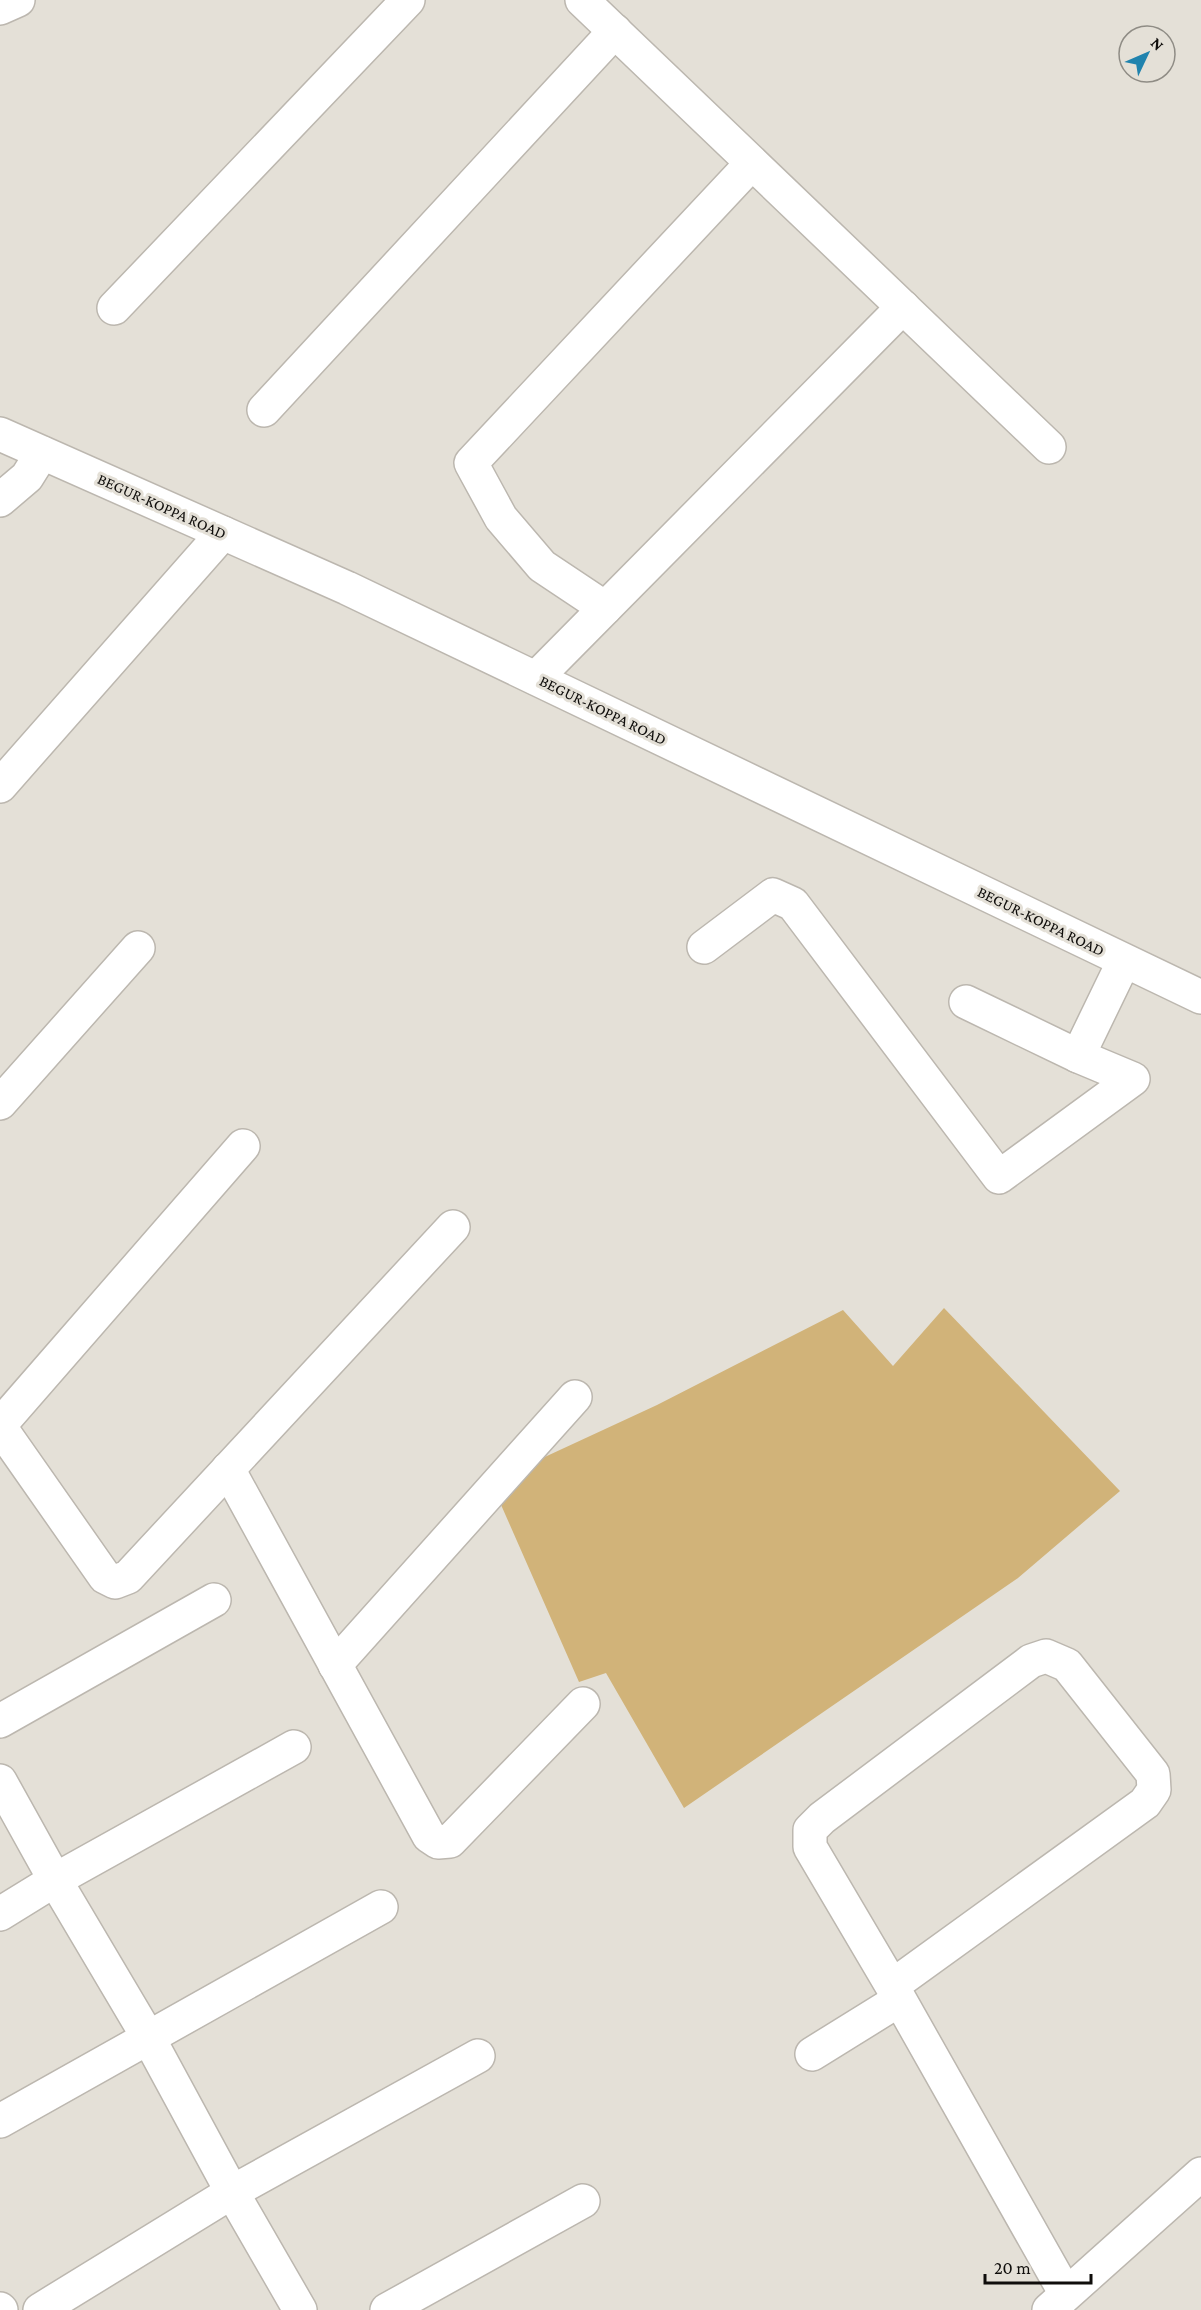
<svg xmlns="http://www.w3.org/2000/svg" width="1201" height="2310" font-family="'Crimson Pro',serif">
<style>
.green{fill:#d1b379}
.lines{fill:none;stroke-linecap:round;stroke-linejoin:round}
.minor-casing{stroke:#bcb7af;stroke-width:36}
.major-casing{stroke:#bcb7af;stroke-width:36}
.minor{stroke:#fff;stroke-width:33}
.major{stroke:#fff;stroke-width:33}
.labels{text-anchor:middle;dominant-baseline:central;stroke-width:6;stroke-linejoin:round;paint-order:stroke}
.street-label{font-size:16px;fill:#0f0d0b;stroke:#e4e0d7}
</style>
<rect width="100%" height="100%" fill="#e4e0d7"/>
<!-- green -->
<path class="green" d="M944 1308 1120 1491 1018 1578 684 1808 606 1673 579 1682 491 1482 657 1405 843 1310 893 1366Z"/>
<g class="lines">
<!-- minor casing -->
<g class="minor-casing">
<g id="minor">
<path d="M582 0 1049 447"/>
<path d="M0 8 18 0"/>
<path d="M114 308 408 0"/>
<path d="M264 410 615 31"/>
<path d="M0 500 27 477 42 453"/>
<path d="M605 608 542 566 501 518 471 463 752 163"/>
<path d="M536 678 903 307"/>
<path d="M0 786 223 533"/>
<path d="M704 947 773 895 793 904 999 1177 1133 1079 1078 1056 1124 961"/>
<path d="M966 1002 1078 1056"/>
<path d="M0 1103 138 948"/>
<path d="M0 1425 243 1146"/>
<path d="M0 1427 105 1577 115 1582 128 1577 453 1227"/>
<path d="M228 1469 429 1836 438 1842 450 1841 583 1704"/>
<path d="M335 1665 575 1397"/>
<path d="M0 1721 214 1600"/>
<path d="M0 1781 55 1880 148 2037 232 2192 300 2310"/>
<path d="M0 1914 55 1880 294 1747"/>
<path d="M892 1986 1145 1803 1154 1790 1153 1774 1067 1665 1046 1656 1031 1661 822 1818 810 1830V1847L892 1986 1066 2294"/>
<path d="M812 2054 899 2000"/>
<path d="M0 2121 381 1907"/>
<path d="M0 2309 1 2310"/>
<path d="M40 2310 232 2192 478 2056"/>
<path d="M387 2310 583 2201"/>
</g>
</g>
<!-- major casing -->
<g class="major-casing">
<g id="major">
<path d="M0 434 347 588 1201 997"/>
<path d="M1049 2310 1201 2174"/>
</g>
</g>
<!-- minor -->
<use href="#minor" class="minor"/>
<!-- major -->
<use href="#major" class="major"/>
</g>
<g class="labels">
<!-- street labels -->
<g class="street-label">
<text transform="translate(162 506) rotate(24)">BEGUR-KOPPA ROAD</text>
<text transform="translate(603 710) rotate(26)">BEGUR-KOPPA ROAD</text>
<text transform="translate(1041 921) rotate(26)">BEGUR-KOPPA ROAD</text>
</g>
</g>
<!-- north arrow -->
<g transform="translate(1147 54) rotate(46)"><circle r="28" fill="#e4e0d7" stroke="#8f8c85" stroke-width="1.5"/>
<path d="M0-4.5L10 22L0 15L-10 22Z" fill="#2083ae"/>
<text y="-9" font-size="16" font-weight="bold" text-anchor="middle" fill="#0f0d0b">N</text>
</g>
<!-- scale -->
<path d="M985 2274v9h106v-9" fill="none" stroke="#0f0d0b" stroke-width="3"/>
<text x="994" y="2274" font-size="18" fill="#0f0d0b" stroke="#e4e0d7" stroke-width="4.5" paint-order="stroke">20 m</text>
</svg>
